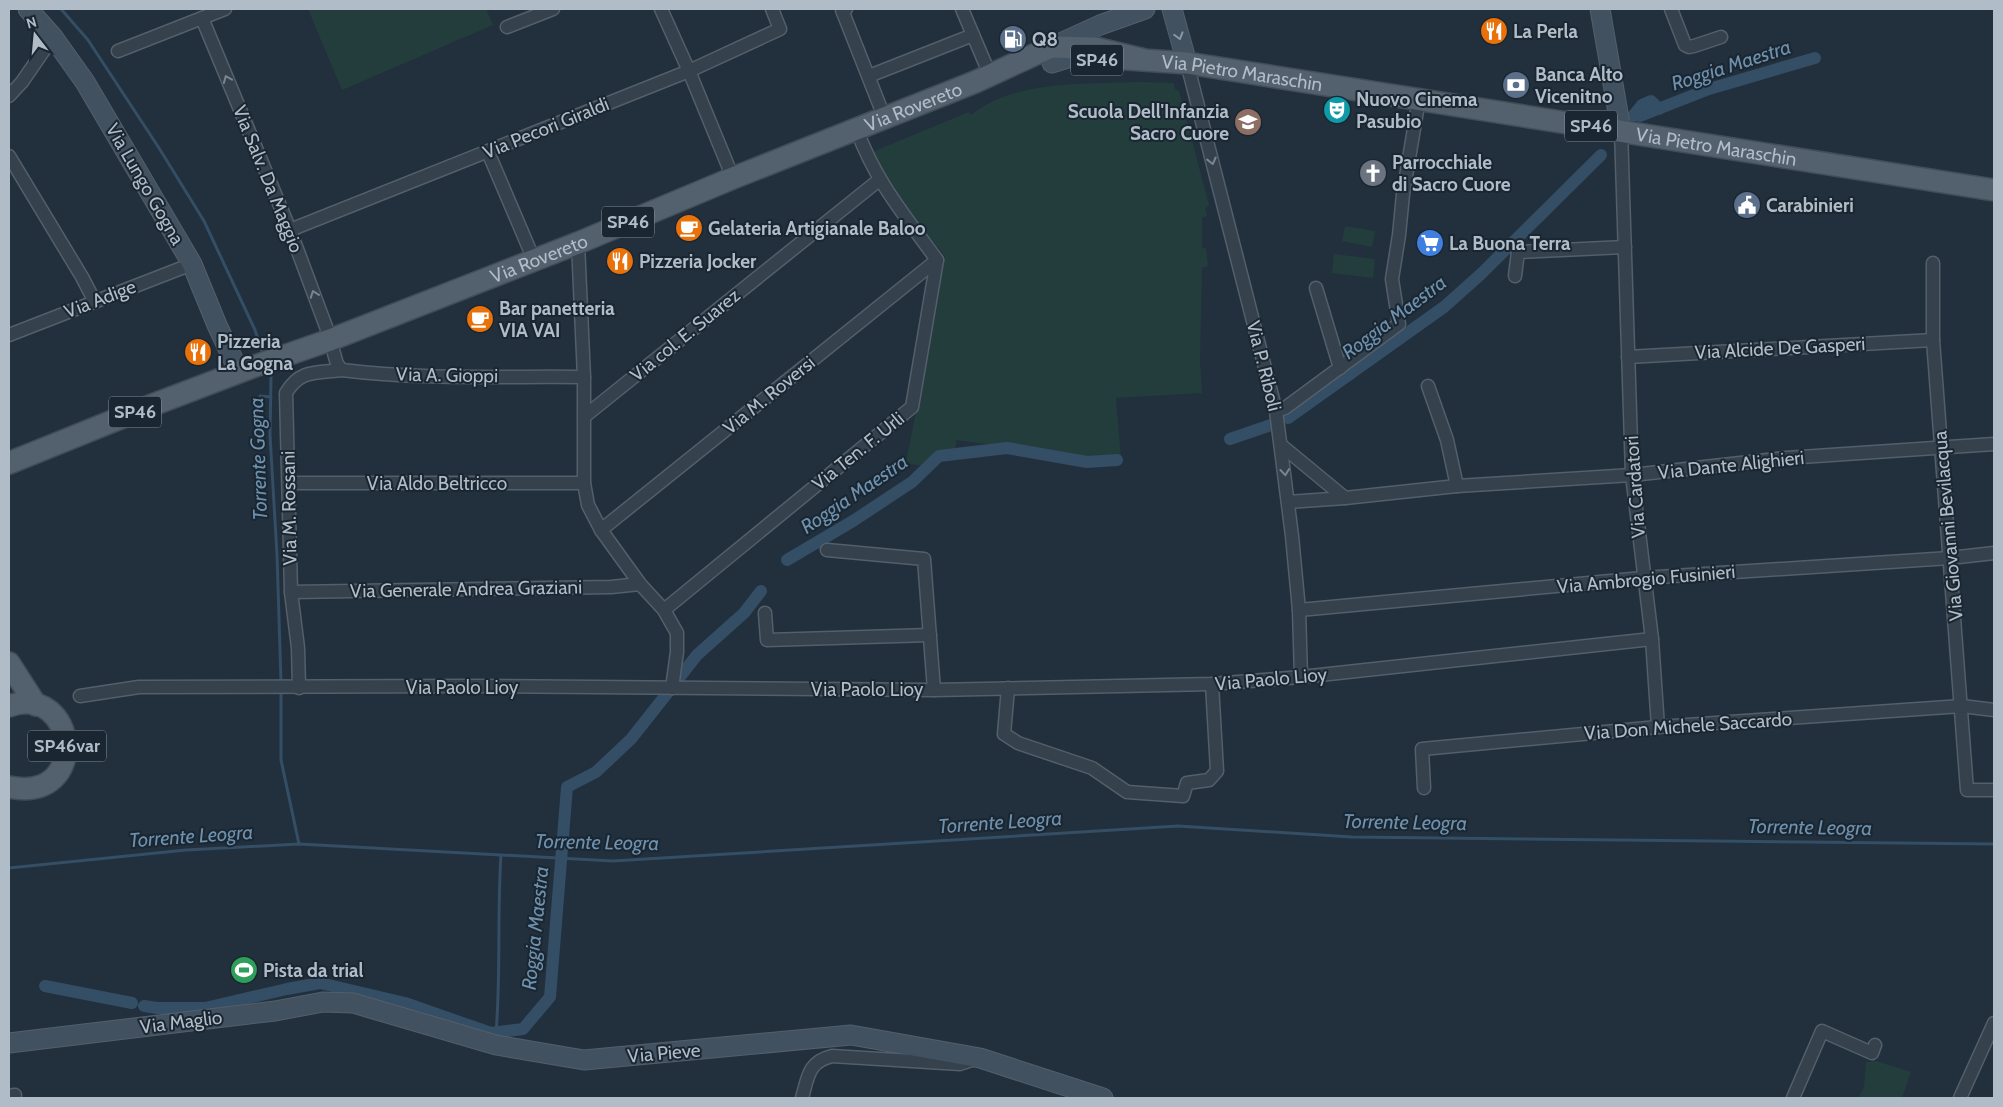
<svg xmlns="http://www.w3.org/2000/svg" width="2003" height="1107" font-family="Cabin,sans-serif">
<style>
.green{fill:#233d3d}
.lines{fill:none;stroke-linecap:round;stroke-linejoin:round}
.stream{stroke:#334e65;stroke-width:3}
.canal{stroke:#334e65;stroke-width:12}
.street-casing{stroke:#535f6a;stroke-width:15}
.secondary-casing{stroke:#535f6a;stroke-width:21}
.primary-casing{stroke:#414d58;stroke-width:24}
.street{stroke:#35414c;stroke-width:12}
.secondary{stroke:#425160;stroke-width:19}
.primary{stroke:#52616d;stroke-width:21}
.oneway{stroke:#8a97a4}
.oneway2{stroke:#798590}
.labels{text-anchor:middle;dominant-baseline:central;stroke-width:4;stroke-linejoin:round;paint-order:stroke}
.shield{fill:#1a2631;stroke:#838f9b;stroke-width:1}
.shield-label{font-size:18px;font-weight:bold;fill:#b0bcc8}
.poi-label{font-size:19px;font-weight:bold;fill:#b0bcc8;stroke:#1a2631;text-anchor:start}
.street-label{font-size:19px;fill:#b0bcc8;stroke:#1a2631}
.water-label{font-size:20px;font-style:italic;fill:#6e91ae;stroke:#1a2631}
</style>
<rect width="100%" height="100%" fill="#21303c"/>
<!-- green -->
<g class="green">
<path d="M308 9H486L493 25 342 90Z"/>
<path d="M1138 82 1174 83 1175 89 1179 91 1209 205 1205 208 1207 216 1202 218V248H1206L1208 266 1202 268 1200 361 1202 393 1116 398 1121 460 1079 459 1047 449H1026L956 440 955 452 923 463 922 466 906 463C919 394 934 326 945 256L879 173 872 152 969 112 971 115C1014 80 1086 84 1138 82Z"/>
<path d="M1345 226 1375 231 1372 247 1342 241Z"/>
<path d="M1334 254 1375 259 1373 278 1332 273Z"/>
<path d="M1876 1061 1911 1072 1902 1098H1858L1864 1087 1866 1062Z"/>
</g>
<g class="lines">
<!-- stream -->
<g class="stream">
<path d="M61 9 88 40 159 148 204 221 255 330 263 354"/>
<path d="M268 369 271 377 270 435 277 555 281 682"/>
<path d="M260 396 271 397"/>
<path d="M281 689V760L299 844"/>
<path d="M9 868 186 850 299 844 613 861 1178 826 1352 837 1994 844"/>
<path d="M496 1033C501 974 497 914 501 855"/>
</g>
<!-- canal -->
<g class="canal">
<path d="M1635 114 1640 116 1709 89 1815 58"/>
<path d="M1633 116 1642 105 1651 101 1659 109"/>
<path d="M1288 418 1444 307 1481 274 1601 155"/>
<path d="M1230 439 1271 425"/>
<path d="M787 560 853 521 912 482 939 456 1007 448 1087 462 1117 460"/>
<path d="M675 683 697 655 744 613 761 591"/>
<path d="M45 986 132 1003"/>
<path d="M144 1006 157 1008H205L287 989 320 983 405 1003 491 1033 523 1029 550 997 567 787 596 772 631 739 669 691"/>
</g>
<!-- street casing -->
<g class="street-casing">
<g id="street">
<path d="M661 9 689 71 733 178"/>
<path d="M846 9 842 10 885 119"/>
<path d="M962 9 990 75"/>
<path d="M1671 9 1685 45 1689 47 1694 46 1721 37"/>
<path d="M202 18 290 230 328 332 337 364 342 370C420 380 505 376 584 377"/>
<path d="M507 27 553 9"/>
<path d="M118 51 225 9"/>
<path d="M1187 63 1276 411 1292 536 1299 610 1301 677"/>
<path d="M869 76 973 35"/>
<path d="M9 96 22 82 53 37"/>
<path d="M1621 130 1632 475 1652 639 1658 727"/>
<path d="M488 152 534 260"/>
<path d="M9 156 82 277 95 302"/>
<path d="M290 230 689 71 780 29 772 9"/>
<path d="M578 243 584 377V483L588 505 601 530 640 584 664 610 677 633V652L672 688"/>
<path d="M1933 263V340L1967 790H1994"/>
<path d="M1515 276 1518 252 1625 247"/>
<path d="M1316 288 1340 368"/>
<path d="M9 335 192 264"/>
<path d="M1628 357 1933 340"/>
<path d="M1428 386 1447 440 1457 486"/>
<path d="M1276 411 1285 408 1399 324 1392 279 1399 235 1403 194 1419 99"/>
<path d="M585 416 879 180"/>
<path d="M1282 446 1345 498"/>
<path d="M289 483H584"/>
<path d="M1288 502 1345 498 1457 486 1632 475 1786 458 1994 444"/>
<path d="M601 530 937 260"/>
<path d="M827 550 924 559 934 690"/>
<path d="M291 592 611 587 640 584"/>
<path d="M664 610 912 407 937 260C906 217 875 181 857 130"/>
<path d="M1299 610 1643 578 1950 558 1994 553"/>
<path d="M765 613 767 640 930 635"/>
<path d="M299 688 298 648 291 592 286 393C300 369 317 373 342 370"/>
<path d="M1008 688 1004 734 1018 743 1092 768 1127 792 1183 796 1187 783 1209 780 1217 771 1212 684"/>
<path d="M80 696 139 687 469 686 934 690 1212 684 1301 677 1652 639"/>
<path d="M1424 788 1422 749 1658 727 1962 706 1994 710"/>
<path d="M9 1096 15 1095"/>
<path d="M802 1098C808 1077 808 1062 832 1056L960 1064 972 1060"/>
<path d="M1793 1098 1822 1031 1872 1053 1875 1045"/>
<path d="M1960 1098 1994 1023"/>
</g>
</g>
<!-- secondary casing -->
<g class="secondary-casing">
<g id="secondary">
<path d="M28 9 53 37 85 82 192 264 217 325 239 372"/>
<path d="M1172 9 1187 63"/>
<path d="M1600 9 1621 130"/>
<path d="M1054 46 1100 25 1145 9"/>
<path d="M1052 63 1071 57 1085 43"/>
<path d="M9 1043 275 1011 323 1002 353 1003 496 1045 584 1060 851 1035 980 1058 1103 1098"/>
</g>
</g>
<!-- primary casing -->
<g class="primary-casing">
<g id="primary">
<path id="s1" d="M1127 59 1187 63 1994 190"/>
<path id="s2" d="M9 463 155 404 255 366 330 340 578 243 733 178 975 82 1051 47 1095 48 1141 59"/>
<path d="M9 663 36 705"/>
<path d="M9 706C77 682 92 804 9 787"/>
</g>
</g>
<!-- street -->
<use href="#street" class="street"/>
<!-- secondary -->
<use href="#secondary" class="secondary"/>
<!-- primary -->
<use href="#primary" class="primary"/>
</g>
<!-- one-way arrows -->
<defs><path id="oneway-chevron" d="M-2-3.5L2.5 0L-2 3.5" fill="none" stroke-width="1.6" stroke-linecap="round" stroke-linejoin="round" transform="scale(1.25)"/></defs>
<use class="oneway" href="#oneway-chevron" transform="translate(1179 36) rotate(74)"/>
<g class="oneway2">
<use href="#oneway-chevron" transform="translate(227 79) rotate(-112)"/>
<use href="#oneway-chevron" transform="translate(1212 161) rotate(76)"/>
<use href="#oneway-chevron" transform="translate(314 294) rotate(-110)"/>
<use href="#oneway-chevron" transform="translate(1285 472) rotate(84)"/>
</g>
<!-- icons -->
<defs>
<g id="restaurant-disc" transform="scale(1.4375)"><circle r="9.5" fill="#e8710a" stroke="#1a2631"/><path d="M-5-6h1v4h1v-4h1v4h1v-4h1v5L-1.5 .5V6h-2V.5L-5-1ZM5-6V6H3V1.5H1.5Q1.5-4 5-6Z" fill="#fff"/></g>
<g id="fuel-disc" transform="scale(1.4375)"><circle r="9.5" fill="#5c6f8a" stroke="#1a2631"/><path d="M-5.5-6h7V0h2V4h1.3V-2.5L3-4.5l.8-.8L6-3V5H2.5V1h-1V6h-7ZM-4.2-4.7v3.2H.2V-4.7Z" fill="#fff"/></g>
<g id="bank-disc" transform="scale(1.4375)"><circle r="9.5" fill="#5c6f8a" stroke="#1a2631"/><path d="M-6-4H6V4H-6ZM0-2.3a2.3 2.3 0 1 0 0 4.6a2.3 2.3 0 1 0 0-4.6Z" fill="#fff"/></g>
<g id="theatre-disc" transform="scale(1.4375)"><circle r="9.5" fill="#0f9aa8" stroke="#1a2631"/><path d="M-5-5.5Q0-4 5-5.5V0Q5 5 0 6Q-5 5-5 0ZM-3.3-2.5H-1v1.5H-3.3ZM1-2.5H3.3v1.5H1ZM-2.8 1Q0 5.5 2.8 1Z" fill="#fff"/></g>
<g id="school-disc" transform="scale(1.4375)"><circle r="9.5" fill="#8d6e63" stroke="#1a2631"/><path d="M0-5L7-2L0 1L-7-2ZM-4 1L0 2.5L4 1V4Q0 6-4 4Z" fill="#fff"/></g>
<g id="church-disc" transform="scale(1.4375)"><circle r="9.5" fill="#6b7280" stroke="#1a2631"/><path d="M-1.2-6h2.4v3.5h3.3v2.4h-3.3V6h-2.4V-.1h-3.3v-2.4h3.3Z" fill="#fff"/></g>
<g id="civic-disc" transform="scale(1.4375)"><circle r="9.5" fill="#5c6f8a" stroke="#1a2631"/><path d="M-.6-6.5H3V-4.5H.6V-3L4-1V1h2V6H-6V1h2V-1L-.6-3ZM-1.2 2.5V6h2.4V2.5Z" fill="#fff"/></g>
<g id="cafe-disc" transform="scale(1.4375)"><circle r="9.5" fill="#e8710a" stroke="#1a2631"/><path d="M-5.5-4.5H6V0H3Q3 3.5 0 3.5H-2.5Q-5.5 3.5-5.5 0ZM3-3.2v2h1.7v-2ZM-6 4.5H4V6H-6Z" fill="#fff"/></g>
<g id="supermarket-disc" transform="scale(1.4375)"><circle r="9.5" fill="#3f7fe0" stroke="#1a2631"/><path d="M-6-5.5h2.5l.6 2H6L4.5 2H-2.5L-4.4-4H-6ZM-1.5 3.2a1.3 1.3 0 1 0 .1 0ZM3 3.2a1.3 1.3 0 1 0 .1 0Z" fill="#fff"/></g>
<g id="stadium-disc" transform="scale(1.4375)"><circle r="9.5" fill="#2e9e5b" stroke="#1a2631"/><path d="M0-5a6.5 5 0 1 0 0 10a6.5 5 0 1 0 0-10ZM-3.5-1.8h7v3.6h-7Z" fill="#fff"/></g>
</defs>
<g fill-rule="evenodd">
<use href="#restaurant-disc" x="1494" y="31"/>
<use href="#fuel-disc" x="1013" y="39"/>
<use href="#bank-disc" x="1516" y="85"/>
<use href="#theatre-disc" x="1337" y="110"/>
<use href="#school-disc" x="1248" y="122"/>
<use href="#church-disc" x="1373" y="173"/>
<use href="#civic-disc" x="1747" y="205"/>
<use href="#cafe-disc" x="689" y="228"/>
<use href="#supermarket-disc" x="1430" y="243"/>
<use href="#restaurant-disc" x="620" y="261"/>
<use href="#cafe-disc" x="480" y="319"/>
<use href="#restaurant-disc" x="198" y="352"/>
<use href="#stadium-disc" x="244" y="970"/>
</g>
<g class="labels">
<!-- shield labels -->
<g class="shield">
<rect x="1071" y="44.5" width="52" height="31" rx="4"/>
<rect x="1565" y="110.5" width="52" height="31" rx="4"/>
<rect x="602" y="206.5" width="52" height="31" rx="4"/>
<rect x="109" y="396.5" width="52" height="31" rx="4"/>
<rect x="28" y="730.5" width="78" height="31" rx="4"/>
</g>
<g class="shield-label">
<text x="1097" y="60">SP46</text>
<text x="1591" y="126">SP46</text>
<text x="628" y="222">SP46</text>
<text x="135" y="412">SP46</text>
<text x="67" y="746">SP46var</text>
</g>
<!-- poi labels -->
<g class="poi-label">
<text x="1513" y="31">La Perla</text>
<text x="1032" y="39">Q8</text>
<text x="1535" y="74">Banca Alto<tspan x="1535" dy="22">Vicenitno</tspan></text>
<text x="1356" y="99">Nuovo Cinema<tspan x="1356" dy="22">Pasubio</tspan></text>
<text x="1229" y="111" text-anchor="end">Scuola Dell'Infanzia<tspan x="1229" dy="22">Sacro Cuore</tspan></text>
<text x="1392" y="162">Parrocchiale<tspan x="1392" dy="22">di Sacro Cuore</tspan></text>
<text x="1766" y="205">Carabinieri</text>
<text x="708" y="228">Gelateria Artigianale Baloo</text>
<text x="1449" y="243">La Buona Terra</text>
<text x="639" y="261">Pizzeria Jocker</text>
<text x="499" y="308">Bar panetteria<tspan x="499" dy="22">VIA VAI</tspan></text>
<text x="217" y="341">Pizzeria<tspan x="217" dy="22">La Gogna</tspan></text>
<text x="263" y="970">Pista da trial</text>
</g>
<!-- street labels -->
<g class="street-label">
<text stroke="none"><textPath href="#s1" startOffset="116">Via Pietro Maraschin</textPath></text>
<text stroke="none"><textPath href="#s2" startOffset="972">Via Rovereto</textPath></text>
<text transform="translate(546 128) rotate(-22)">Via Pecori Giraldi</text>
<text stroke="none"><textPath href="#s1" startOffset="596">Via Pietro Maraschin</textPath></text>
<text transform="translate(268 179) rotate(68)">Via Salv. Da Maggio</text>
<text transform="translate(145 184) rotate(60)">Via Lungo Gogna</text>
<text stroke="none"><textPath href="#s2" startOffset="568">Via Rovereto</textPath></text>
<text transform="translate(100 299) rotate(-21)">Via Adige</text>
<text transform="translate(685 335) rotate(-39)">Via col. E. Suarez</text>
<text transform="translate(1780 348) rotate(-3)">Via Alcide De Gasperi</text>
<text transform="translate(1264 366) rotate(76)">Via P. Riboli</text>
<text transform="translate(447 375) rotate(1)">Via A. Gioppi</text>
<text transform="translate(769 395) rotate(-39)">Via M. Roversi</text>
<text transform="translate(858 451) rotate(-39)">Via Ten. F. Urli</text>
<text transform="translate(1731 465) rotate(-6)">Via Dante Alighieri</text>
<text x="437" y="483">Via Aldo Beltricco</text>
<text transform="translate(1635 487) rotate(-94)">Via Cardatori</text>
<text transform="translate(289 508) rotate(-91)">Via M. Rossani</text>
<text transform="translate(1948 526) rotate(-95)">Via Giovanni Bevilacqua</text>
<text transform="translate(1646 579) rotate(-5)">Via Ambrogio Fusinieri</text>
<text transform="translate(466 589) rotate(-1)">Via Generale Andrea Graziani</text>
<text transform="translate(1271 679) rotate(-5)">Via Paolo Lioy</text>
<text x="462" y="687">Via Paolo Lioy</text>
<text x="867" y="689">Via Paolo Lioy</text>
<text transform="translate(1688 726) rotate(-4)">Via Don Michele Saccardo</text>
<text transform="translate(181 1022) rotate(-7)">Via Maglio</text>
<text transform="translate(664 1053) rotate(-5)">Via Pieve</text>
</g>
<!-- water labels -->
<g class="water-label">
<text transform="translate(1731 65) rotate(-18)">Roggia Maestra</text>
<text transform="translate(1394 317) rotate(-37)">Roggia Maestra</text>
<text transform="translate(258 459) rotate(-92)">Torrente Gogna</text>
<text transform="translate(854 494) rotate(-34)">Roggia Maestra</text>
<text transform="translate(1000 822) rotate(-4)">Torrente Leogra</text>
<text transform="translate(1405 822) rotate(1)">Torrente Leogra</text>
<text transform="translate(1810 827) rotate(1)">Torrente Leogra</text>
<text transform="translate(191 836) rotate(-4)">Torrente Leogra</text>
<text transform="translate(597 842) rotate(1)">Torrente Leogra</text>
<text transform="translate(535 928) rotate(-84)">Roggia Maestra</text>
</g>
</g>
<!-- border -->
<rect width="2003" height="1107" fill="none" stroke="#b0bcc8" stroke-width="20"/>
<!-- north arrow -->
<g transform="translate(35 35) rotate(344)" stroke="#1a2631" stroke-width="4" paint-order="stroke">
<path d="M0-4L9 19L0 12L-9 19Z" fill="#b0bcc8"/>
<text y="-8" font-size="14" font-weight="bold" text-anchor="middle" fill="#b0bcc8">N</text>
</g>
</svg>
